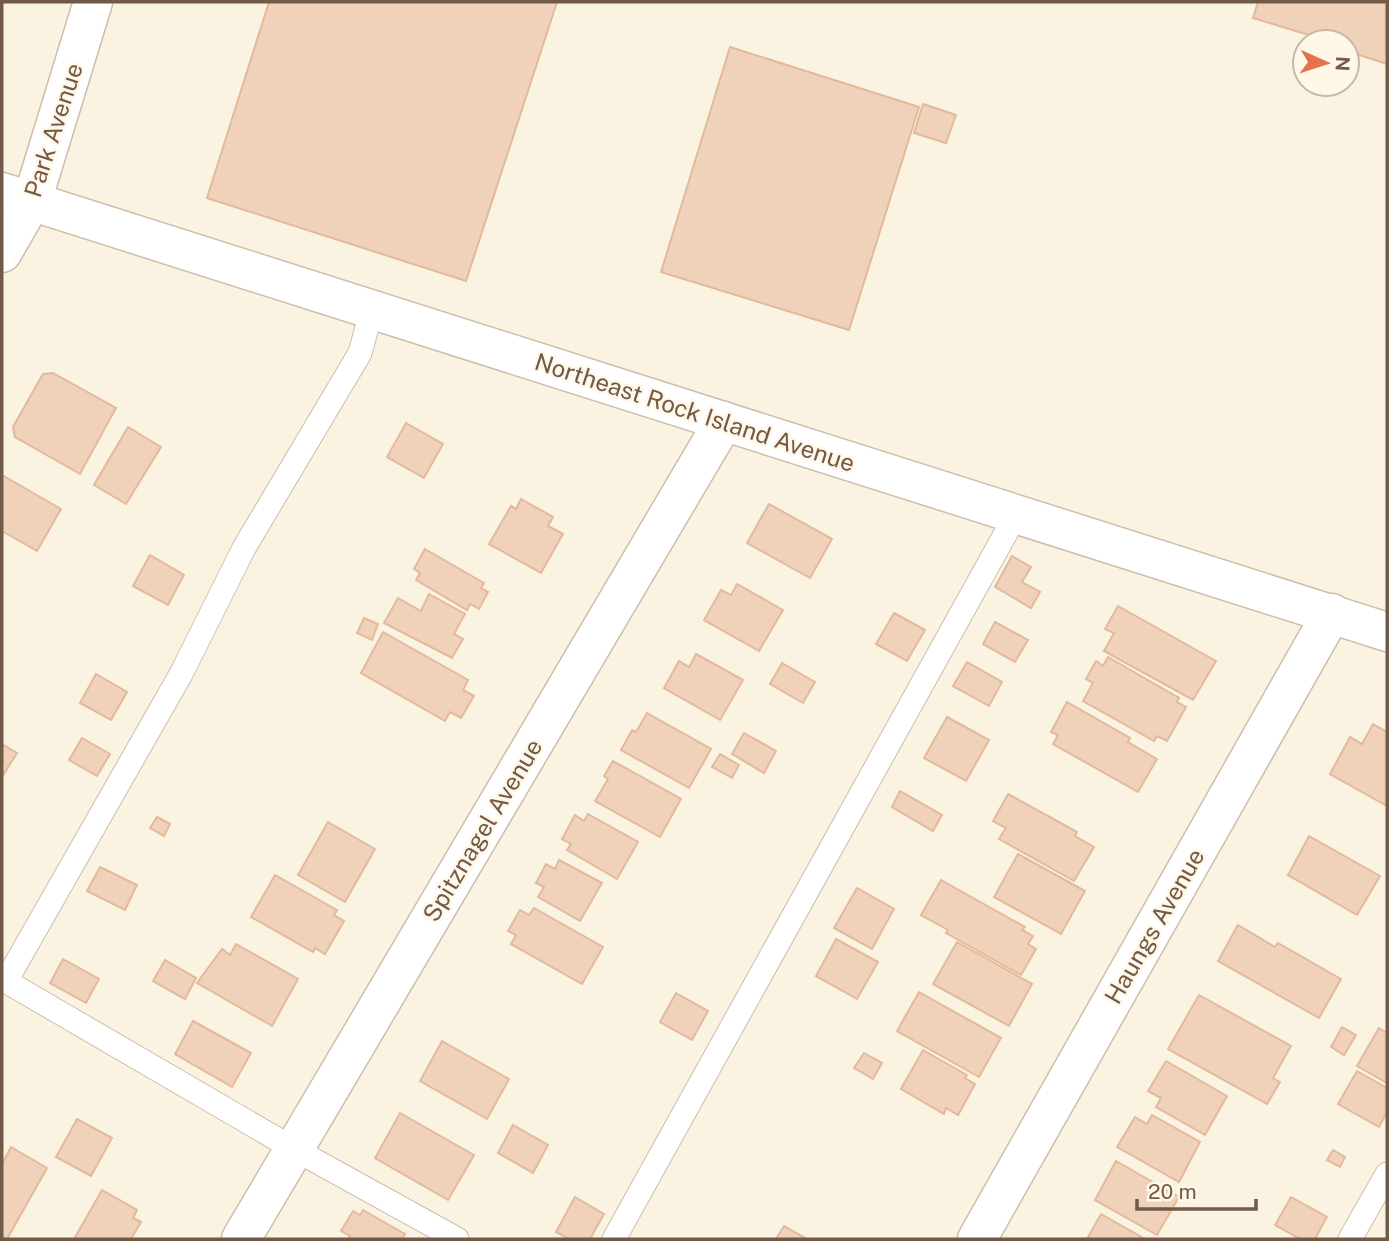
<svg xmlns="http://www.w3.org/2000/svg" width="1389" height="1241" font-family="'Public Sans',sans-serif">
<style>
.building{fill:#f0d2ba;stroke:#e2ba9b;stroke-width:2}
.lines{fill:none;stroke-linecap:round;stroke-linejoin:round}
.lane-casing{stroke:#cebdac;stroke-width:25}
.street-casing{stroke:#cebdac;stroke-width:41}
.lane{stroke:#fff;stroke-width:23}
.street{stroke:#fff;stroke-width:38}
.labels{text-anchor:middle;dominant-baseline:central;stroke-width:5;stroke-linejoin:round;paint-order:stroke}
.street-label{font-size:24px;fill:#725a49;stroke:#fff7e8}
</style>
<rect width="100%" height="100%" fill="#fbf3e2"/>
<!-- building -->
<g class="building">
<path d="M269 2H557L466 281 207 198Z"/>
<path d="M1258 2H1387V64L1347 51V42H1319L1308 39 1309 35 1253 18Z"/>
<path d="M730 47 919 107 849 330 661 272Z"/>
<path d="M923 104 956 115 946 143 914 133Z"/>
<path d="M53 373 116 408 80 474 15 437 13 427 43 374Z"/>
<path d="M406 423 443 444 424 478 387 457Z"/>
<path d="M128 427 161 447 126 504 94 485Z"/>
<path d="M2 475 61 509 37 551 2 531Z"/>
<path d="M521 499 553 517 548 526 563 534 541 573 489 544 511 506 516 509Z"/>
<path d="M769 504 832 539 810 578 747 543Z"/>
<path d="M425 549 484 583 481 588 488 592 479 609 470 604 467 610 416 580 420 573 414 569Z"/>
<path d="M150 555 184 575 168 605 133 586Z"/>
<path d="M1012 556 1031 567 1022 582 1040 592 1031 608 995 587Z"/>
<path d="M737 584 783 610 759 651 704 620 721 590 731 595Z"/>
<path d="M429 594 465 614 454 634 463 639 452 658 384 623 398 598 421 611Z"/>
<path d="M1118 606 1216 661 1193 700 1104 651 1114 633 1105 629Z"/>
<path d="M894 613 925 630 907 661 876 644Z"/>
<path d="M364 618 378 624 372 640 357 633Z"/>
<path d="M995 622 1028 640 1015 662 983 644Z"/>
<path d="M383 632 468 680 463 690 474 696 461 718 450 712 445 721 361 673Z"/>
<path d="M696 654 743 680 720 720 664 688 679 661 689 667Z"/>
<path d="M1108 657 1179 698 1177 702 1186 707 1167 741 1157 736 1154 741 1083 701 1093 683 1086 679 1096 661 1103 666Z"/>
<path d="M967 662 1002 682 989 706 953 686Z"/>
<path d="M782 663 815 682 803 703 770 684Z"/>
<path d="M96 674 127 692 111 720 80 703Z"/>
<path d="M1067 702 1130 738 1128 742 1157 759 1138 792 1053 744 1058 735 1051 732Z"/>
<path d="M647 713 711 749 689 788 621 750 632 730 636 732Z"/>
<path d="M947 717 989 740 966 781 924 758Z"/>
<path d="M1373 724 1387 732V806L1330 774 1350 737 1362 744Z"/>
<path d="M744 733 776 751 764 773 732 754Z"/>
<path d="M82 738 110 754 97 776 69 760Z"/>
<path d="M2 744 17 753 2 777Z"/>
<path d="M720 754 739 765 732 778 712 767Z"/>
<path d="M613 761 681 799 660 837 595 801 608 779 604 776Z"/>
<path d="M900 791 942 815 933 831 892 807Z"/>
<path d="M1008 794 1077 832 1075 836 1094 847 1074 881 999 839 1006 828 993 821Z"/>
<path d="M588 814 638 842 617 879 567 850 571 844 562 839 575 815 584 821Z"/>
<path d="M157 817 170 824 164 836 150 828Z"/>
<path d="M328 822 375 849 345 902 298 875Z"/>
<path d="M1309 836 1380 876 1357 915 1288 875Z"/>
<path d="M1018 854 1085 891 1061 934 994 897Z"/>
<path d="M559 860 602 883 580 921 538 897 544 887 536 883 546 864 555 869Z"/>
<path d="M100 867 137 885 125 910 87 891Z"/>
<path d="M275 875 337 910 334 915 344 921 325 954 315 948 313 952 251 917Z"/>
<path d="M941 880 1025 927 1022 930 1033 936 1028 944 1036 949 1021 975 946 933 948 930 921 915Z"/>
<path d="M857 888 894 909 872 949 834 928Z"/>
<path d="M534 908 603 947 582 984 511 944 516 935 508 931 520 910 529 915Z"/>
<path d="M1238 925 1275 947 1278 943 1341 979 1319 1018 1218 961Z"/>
<path d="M836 939 878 962 857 999 816 976Z"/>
<path d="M957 942 1032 984 1009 1026 933 984Z"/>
<path d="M236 944 298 979 272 1026 197 983 222 949 230 955Z"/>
<path d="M63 959 99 979 86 1003 50 983Z"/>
<path d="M165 960 196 978 185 999 153 981Z"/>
<path d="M919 992 1001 1038 979 1077 897 1031Z"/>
<path d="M676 993 708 1011 692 1040 660 1022Z"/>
<path d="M1199 995 1291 1046 1273 1078 1280 1082 1267 1104 1168 1049Z"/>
<path d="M193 1021 251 1053 232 1087 175 1054Z"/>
<path d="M1342 1027 1356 1035 1344 1055 1331 1047Z"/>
<path d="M1379 1028 1387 1033V1083L1357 1066Z"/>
<path d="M442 1041 509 1079 487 1119 420 1081Z"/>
<path d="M923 1050 967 1075 965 1078 975 1084 958 1115 946 1108 944 1114 901 1089Z"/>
<path d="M864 1053 882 1063 873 1079 854 1068Z"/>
<path d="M1166 1061 1227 1096 1205 1135 1156 1107 1161 1098 1148 1091Z"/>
<path d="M1357 1071 1387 1088V1112L1379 1127 1338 1104Z"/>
<path d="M400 1113 474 1155 448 1200 375 1158Z"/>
<path d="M1152 1115 1200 1142 1179 1182 1117 1147 1135 1117 1147 1124Z"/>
<path d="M77 1119 112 1138 91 1176 56 1157Z"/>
<path d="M513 1125 548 1145 533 1173 498 1153Z"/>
<path d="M11 1147 47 1168 7 1239H2V1164Z"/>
<path d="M1333 1150 1345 1157 1340 1167 1327 1160Z"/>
<path d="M1116 1161 1179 1197 1157 1235 1095 1200Z"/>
<path d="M102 1190 137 1210 133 1218 141 1222 131 1239H74Z"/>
<path d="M575 1197 604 1214 590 1239H569L556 1232Z"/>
<path d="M1291 1197 1327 1217 1315 1239H1300L1275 1225Z"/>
<path d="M363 1210 405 1234 402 1239H348L350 1236 341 1231 353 1211 360 1215Z"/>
<path d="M1101 1214 1145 1239H1087Z"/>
<path d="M784 1226 807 1239H776Z"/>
</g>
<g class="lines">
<!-- lane casing -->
<g class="lane-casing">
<g id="lane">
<path d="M2 979 294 1149 457 1239"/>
<path d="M6 981 181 674 244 548 360 353 372 309"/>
<path d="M614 1239 1017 513"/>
<path d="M1350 1239 1387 1174"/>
</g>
</g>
<!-- street casing -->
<g class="street-casing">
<g id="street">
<path d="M2 192 1387 632"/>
<path d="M2 253 32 201 93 2"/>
<path d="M241 1239 724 421"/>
<path d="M977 1239 1332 613"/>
</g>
</g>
<!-- lane -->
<use href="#lane" class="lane"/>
<!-- street -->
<use href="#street" class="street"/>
</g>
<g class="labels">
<!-- street labels -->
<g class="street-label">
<text transform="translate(53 130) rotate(-72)">Park Avenue</text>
<text transform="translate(695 412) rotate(18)">Northeast Rock Island Avenue</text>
<text transform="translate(482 830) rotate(-59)">Spitznagel Avenue</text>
<text transform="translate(1154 926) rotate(-60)">Haungs Avenue</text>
</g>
</g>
<!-- border -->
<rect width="1389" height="1241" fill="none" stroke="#725a49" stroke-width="7"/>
<!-- north arrow -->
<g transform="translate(1326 63) rotate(93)"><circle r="33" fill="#fff7e8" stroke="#c7b8a8" stroke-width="2"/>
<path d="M0-5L12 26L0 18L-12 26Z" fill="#e37349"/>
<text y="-10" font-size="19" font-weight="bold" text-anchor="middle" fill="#725a49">N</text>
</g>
<!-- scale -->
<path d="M1137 1199v10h119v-10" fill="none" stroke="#725a49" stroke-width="3.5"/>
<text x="1148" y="1199" font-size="21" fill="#725a49" stroke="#fff7e8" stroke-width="5" paint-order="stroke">20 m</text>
</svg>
